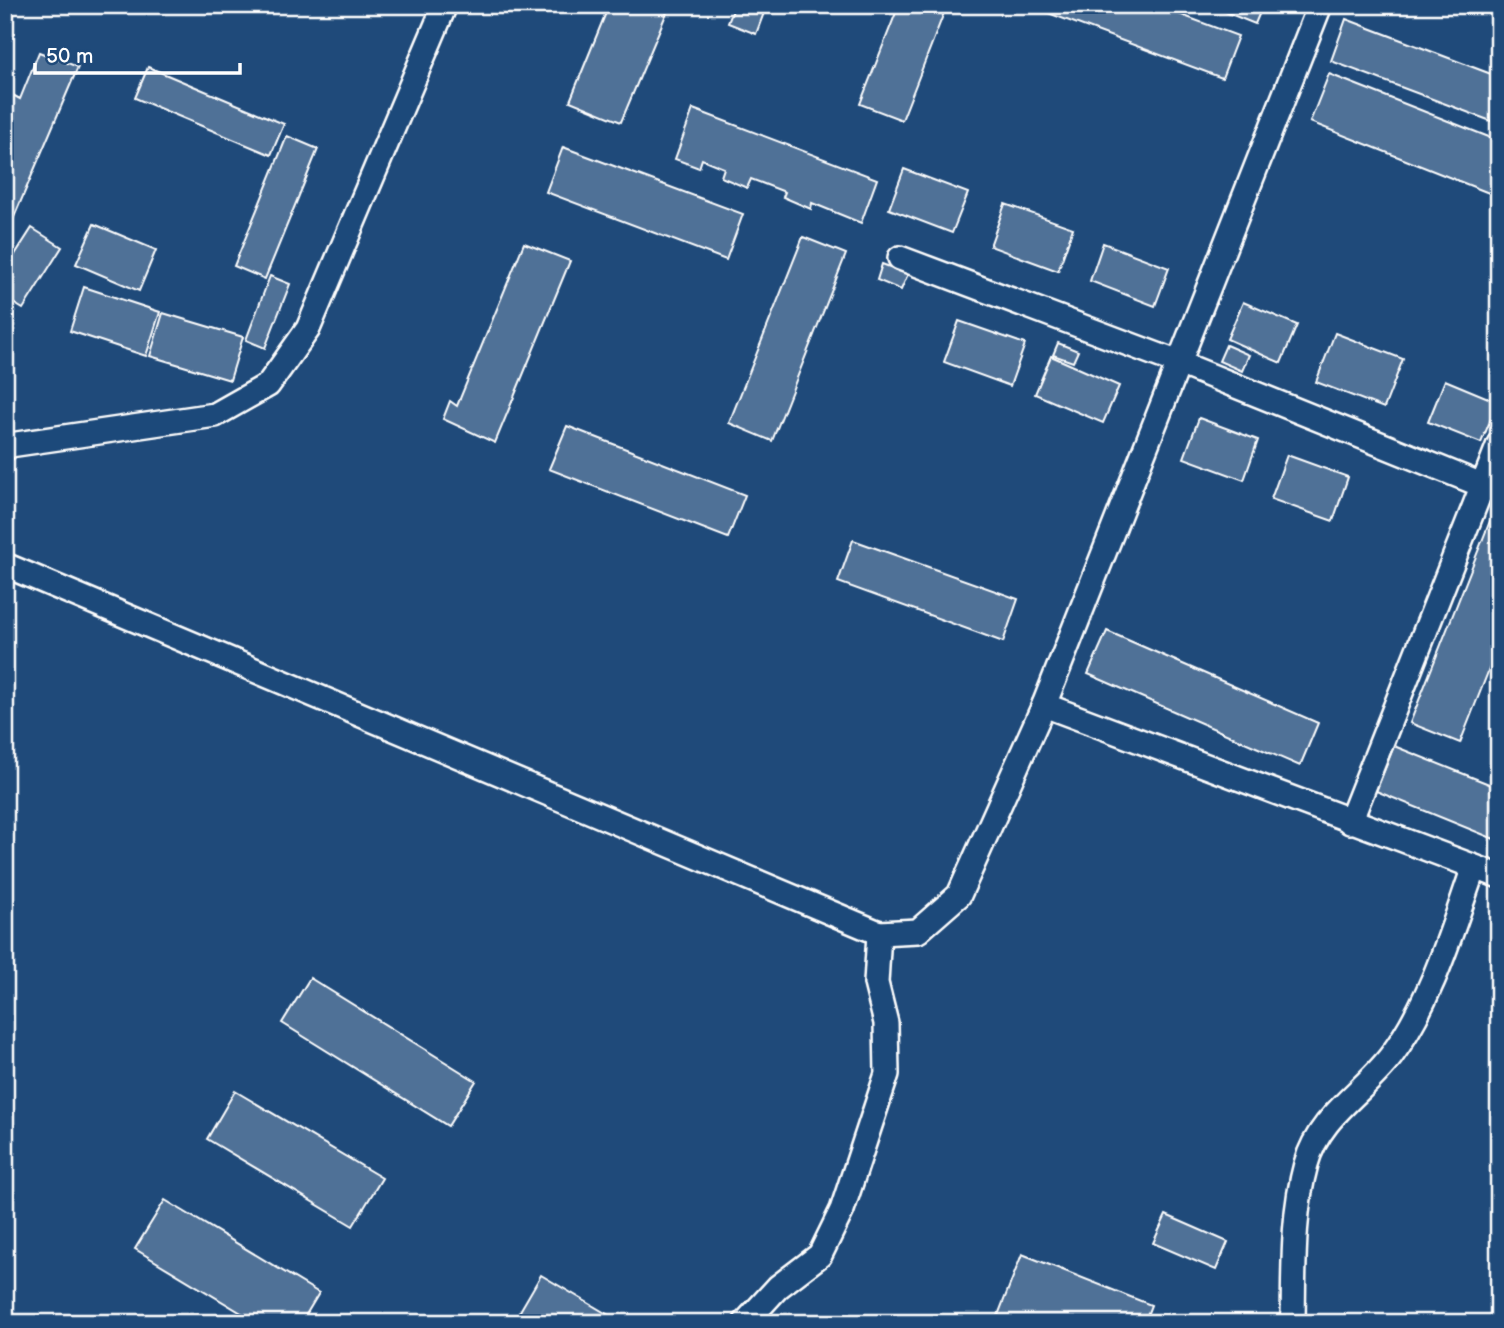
<svg xmlns="http://www.w3.org/2000/svg" width="1504" height="1328" font-family="'Balsamiq Sans',sans-serif">
<style>
.building{fill:#507197;stroke:#fff;stroke-width:2}
.lines{fill:none;stroke-linecap:round;stroke-linejoin:round}
.minor-casing{stroke:#fff;stroke-width:28}
.minor{stroke:#1f4a7a;stroke-width:23}
</style>
<rect width="100%" height="100%" fill="#1f4a7a"/>
<filter id="ink" filterUnits="userSpaceOnUse"><feTurbulence type="fractalNoise" baseFrequency=".0143" numOctaves="2"/><feDisplacementMap in="SourceGraphic" scale="14" xChannelSelector="R" yChannelSelector="G"/><feConvolveMatrix kernelMatrix="1 2 1 2 8 2 1 2 1" color-interpolation-filters="sRGB"/></filter>
<g filter="url(#ink)">
<!-- building -->
<g class="building">
<path d="M609 5H670L621 122 570 101Z"/>
<path d="M735 5H754L765 10 756 34 728 23Z"/>
<path d="M899 5H947L902 120 860 104Z"/>
<path d="M1051 5H1155L1238 36 1222 78 1048 13Z"/>
<path d="M1208 5H1263L1255 24Z"/>
<path d="M1346 19 1499 77V124L1331 61Z"/>
<path d="M39 52 78 67 9 229 5 227V102L9 93 20 99Z"/>
<path d="M148 67 284 124 271 155 135 98Z"/>
<path d="M1329 74 1499 141V197L1310 122Z"/>
<path d="M693 109 877 179 861 223 812 203 811 209 783 197 785 192 751 179 747 188 721 177 724 168 702 159 699 168 675 159Z"/>
<path d="M287 136 318 149 265 279 234 266Z"/>
<path d="M563 147 743 214 726 260 546 192Z"/>
<path d="M904 169 968 193 952 233 889 209Z"/>
<path d="M1005 204 1073 228 1058 271 990 246Z"/>
<path d="M94 224 156 250 139 291 76 264Z"/>
<path d="M32 228 62 247 23 309 5 298V270Z"/>
<path d="M803 237 846 254 772 441 729 423Z"/>
<path d="M524 243 570 261 495 443 443 419 450 401 457 406Z"/>
<path d="M1103 243 1169 268 1155 306 1090 281Z"/>
<path d="M882 264 908 274 901 290 877 280Z"/>
<path d="M270 276 290 284 265 348 246 340Z"/>
<path d="M84 287 160 312 146 356 70 331Z"/>
<path d="M1243 302 1297 325 1281 363 1227 339Z"/>
<path d="M163 313 243 337 230 380 150 356Z"/>
<path d="M959 321 1025 344 1010 386 944 362Z"/>
<path d="M1335 333 1403 359 1384 408 1316 382Z"/>
<path d="M1058 343 1078 351 1073 362 1053 355Z"/>
<path d="M1226 345 1249 355 1242 371 1219 361Z"/>
<path d="M1051 356 1119 386 1103 423 1035 394Z"/>
<path d="M1445 380 1498 402 1481 443 1428 422Z"/>
<path d="M1199 418 1258 440 1244 480 1184 458Z"/>
<path d="M567 426 745 495 728 538 549 469Z"/>
<path d="M1287 455 1348 477 1333 521 1271 499Z"/>
<path d="M1490 521 1499 525V644L1460 743 1410 723Z"/>
<path d="M853 540 1018 599 1003 642 838 582Z"/>
<path d="M1107 631 1318 723 1300 766 1088 674Z"/>
<path d="M1394 746 1499 788V841L1376 791Z"/>
<path d="M310 978 476 1081 448 1126 282 1023Z"/>
<path d="M235 1091 382 1178 353 1226 207 1139Z"/>
<path d="M165 1200 319 1293 301 1323H258L135 1249Z"/>
<path d="M1166 1215 1228 1242 1216 1270 1153 1243Z"/>
<path d="M1022 1254 1151 1305 1144 1323H995Z"/>
<path d="M541 1275 622 1323H513Z"/>
</g>
<g class="lines">
<!-- minor casing -->
<g class="minor-casing">
<g id="minor">
<path d="M900 258 1179 363 1499 492"/>
<path d="M5 449 10 445 215 415 268 385 308 329 445 5"/>
<path d="M5 565 879 933 918 931 959 895 1044 705 1320 5"/>
<path d="M1044 705 1499 876"/>
<path d="M1350 822 1499 444"/>
<path d="M745 1323 778 1287 820 1255 842 1210 887 1074 886 1023 876 983 879 933"/>
<path d="M1293 1323C1294 1270 1292 1215 1306 1164 1319 1116 1363 1093 1391 1056 1432 1000 1451 932 1474 867"/>
</g>
</g>
<!-- minor -->
<use href="#minor" class="minor"/>
</g>
</g>
<!-- margin -->
<rect width="1504" height="1328" fill="none" stroke="#1f4a7a" stroke-width="28"/>
<rect x="14" y="14" width="1476" height="1300" fill="none" stroke="#fff" stroke-width="2.5" filter="url(#ink)"/>
<!-- scale -->
<path d="M35 63v10h205v-10" fill="none" stroke="#ffffff" stroke-width="3.5"/>
<text x="46" y="63" font-size="21" fill="#ffffff" stroke="#1f4a7a" stroke-width="5" paint-order="stroke">50 m</text>
</svg>
